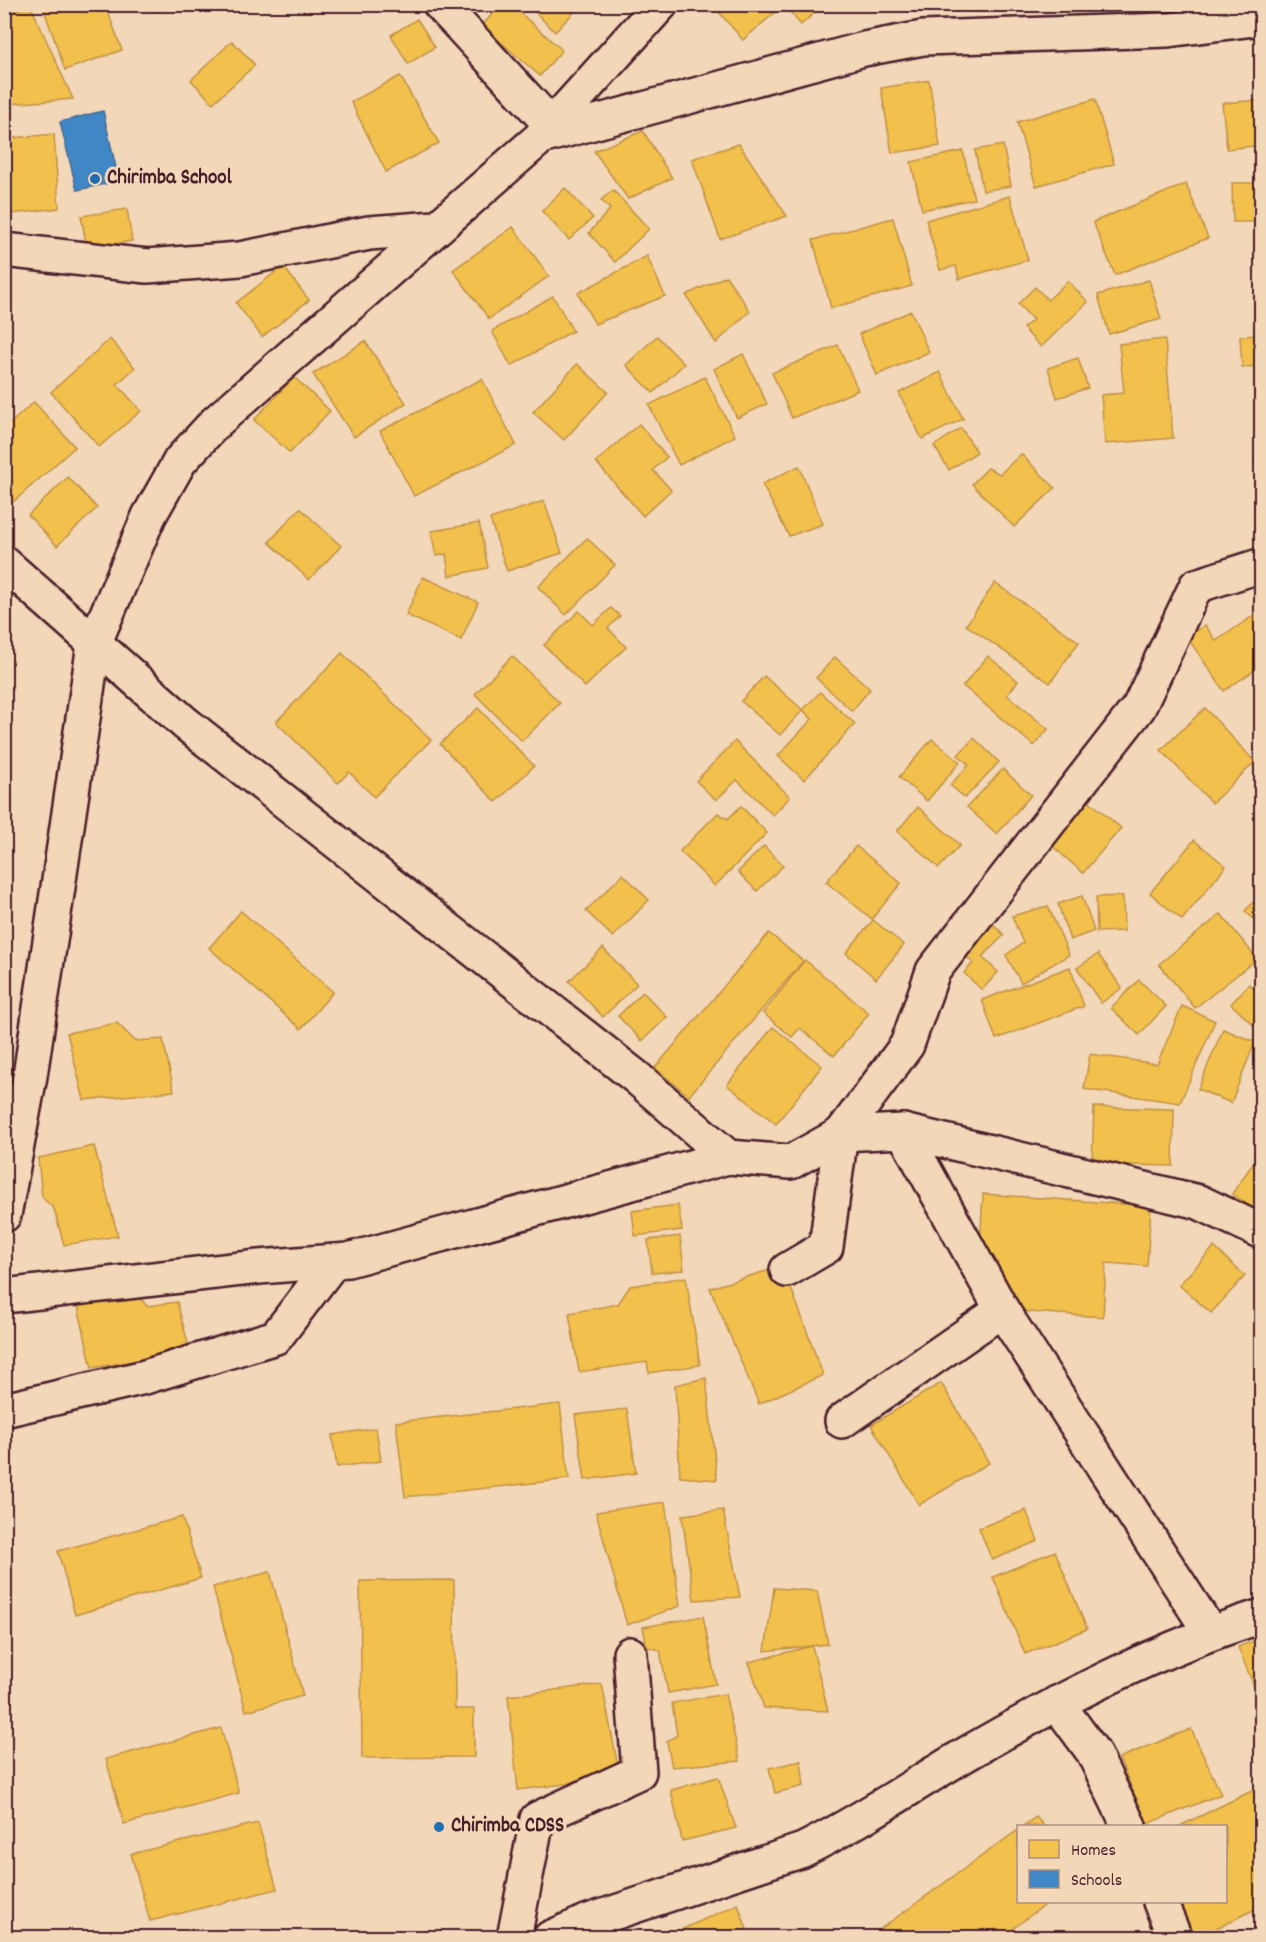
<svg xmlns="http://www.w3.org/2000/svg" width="1266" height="1942" font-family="Dekko,sans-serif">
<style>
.homes{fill:#f2c14e;stroke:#c09044;stroke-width:1.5}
.schools{fill:#3f88c5;stroke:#426897;stroke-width:1.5}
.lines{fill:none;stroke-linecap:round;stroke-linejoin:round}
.minor-casing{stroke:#4a1f2b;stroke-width:38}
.minor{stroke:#f2d7b9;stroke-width:33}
.poi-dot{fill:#1f6fb2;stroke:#f2d7b9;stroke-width:2}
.labels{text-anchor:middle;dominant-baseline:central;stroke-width:6;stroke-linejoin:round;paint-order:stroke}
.poi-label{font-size:21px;font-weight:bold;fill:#4a1f2b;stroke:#f2d7b9;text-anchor:start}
</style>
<rect width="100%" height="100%" fill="#f2d7b9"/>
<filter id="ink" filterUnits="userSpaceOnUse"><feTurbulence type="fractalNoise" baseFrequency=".0167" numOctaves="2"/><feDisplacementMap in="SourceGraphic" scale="12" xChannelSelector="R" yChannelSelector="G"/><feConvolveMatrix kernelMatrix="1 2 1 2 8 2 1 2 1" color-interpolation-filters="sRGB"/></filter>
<g filter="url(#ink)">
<!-- homes -->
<g class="homes">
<path d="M30 4 73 99 8 104 4 96V15Z"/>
<path d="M42 4H105L122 50 65 70Z"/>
<path d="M149 4H162L155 11Z"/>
<path d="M501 4H510L562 50 540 76 482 26Z"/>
<path d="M527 4H582L555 32Z"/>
<path d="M712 4H824L801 25 784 5 743 40Z"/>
<path d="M1208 4H1228L1218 15Z"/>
<path d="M417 19 435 47 408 64 391 35Z"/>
<path d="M232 41 255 65 213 103 191 80Z"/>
<path d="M400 76 439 143 386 172 351 102Z"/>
<path d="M929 80 940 146 892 153 881 88Z"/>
<path d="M1095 99 1114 164 1036 186 1017 122Z"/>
<path d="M1262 100V145L1227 149 1222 103Z"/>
<path d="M643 131 672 178 628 199 594 151Z"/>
<path d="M54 134 59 208 4 215V139Z"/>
<path d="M739 144 787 216 720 239 692 159Z"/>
<path d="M1003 145 1011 186 983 191 975 150Z"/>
<path d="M963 151 974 199 922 210 911 162Z"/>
<path d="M1232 183H1262V222H1233Z"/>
<path d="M1186 184 1208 238 1115 275 1093 222Z"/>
<path d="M565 188 593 218 569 240 542 211Z"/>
<path d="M613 190 649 229 615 262 589 233 610 209 601 200Z"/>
<path d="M1010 196 1028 260 959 279 956 266 940 270 926 220Z"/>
<path d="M127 209 132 241 87 248 81 216Z"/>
<path d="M893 218 912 286 831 308 813 240Z"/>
<path d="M513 227 549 276 489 319 453 270Z"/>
<path d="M647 256 665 296 595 324 578 293Z"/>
<path d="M283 266 309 300 262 337 236 303Z"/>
<path d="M726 276 750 311 716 343 686 295Z"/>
<path d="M1149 280 1161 319 1109 334 1098 295Z"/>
<path d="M1068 281 1088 302 1041 347 1023 328 1033 320 1018 304 1035 287 1048 300Z"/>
<path d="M553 296 573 331 511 366 492 331Z"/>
<path d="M911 311 929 352 877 375 859 334Z"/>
<path d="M1262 335V366L1242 367 1240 336Z"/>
<path d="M657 336 684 364 653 393 626 365Z"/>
<path d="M110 339 135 368 117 384 141 411 99 447 51 392Z"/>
<path d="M1165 339 1173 438 1105 444 1101 395 1124 393 1119 344Z"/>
<path d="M365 341 406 403 354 437 313 374Z"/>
<path d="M838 345 858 390 792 418 772 373Z"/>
<path d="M743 354 767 404 737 418 714 369Z"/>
<path d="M1078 358 1088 388 1057 398 1048 368Z"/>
<path d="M577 364 608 392 564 440 533 412Z"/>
<path d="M940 372 963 419 922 439 899 393Z"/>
<path d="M294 377 330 411 290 453 254 420Z"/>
<path d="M705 377 735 436 679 465 649 405Z"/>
<path d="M482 379 516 445 414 496 380 431Z"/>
<path d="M34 402 75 447 11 504 4 497V429Z"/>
<path d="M639 424 667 457 653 470 671 490 643 516 596 462Z"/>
<path d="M961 428 977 452 949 470 934 446Z"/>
<path d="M1021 454 1055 488 1014 527 972 484 988 468 1000 474Z"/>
<path d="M1262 454V469L1254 462Z"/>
<path d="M799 466 823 524 789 536 762 484Z"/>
<path d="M68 477 97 508 57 546 28 515Z"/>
<path d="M544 501 562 553 507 571 490 519Z"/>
<path d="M300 508 341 546 309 580 269 542Z"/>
<path d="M479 523 488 568 449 576 446 554 436 556 431 531Z"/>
<path d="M587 538 615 565 566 615 538 587Z"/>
<path d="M423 577 478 602 461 640 406 615Z"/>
<path d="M995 583 1079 642 1050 683 966 625Z"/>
<path d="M611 608 620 616 608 628 626 647 585 687 544 645 579 611 593 625Z"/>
<path d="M1262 610V665L1224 691 1187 637 1205 625 1216 641Z"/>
<path d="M342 653 431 740 374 797 349 772 338 783 276 722Z"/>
<path d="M512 656 560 703 522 741 475 694Z"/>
<path d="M988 656 1018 681 1007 695 1048 729 1034 746 963 686Z"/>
<path d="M835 657 870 689 852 711 816 678Z"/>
<path d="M764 676 803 710 780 735 741 701Z"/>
<path d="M820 692 855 724 804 780 778 756 812 719 803 710Z"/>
<path d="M478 708 534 766 496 802 440 744Z"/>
<path d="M1205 708 1255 762 1212 803 1161 750Z"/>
<path d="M974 738 999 762 965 798 950 785 969 765 958 755Z"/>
<path d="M932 739 960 762 927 801 899 777Z"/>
<path d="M735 741 790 797 773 815 737 780 716 800 696 781Z"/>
<path d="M1003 769 1031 795 997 834 967 807Z"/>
<path d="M1088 800 1121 828 1083 873 1050 844Z"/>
<path d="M741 806 767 833 715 886 680 851 718 813 728 819Z"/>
<path d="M918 807 960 845 939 868 897 831Z"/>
<path d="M1194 840 1226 866 1182 920 1150 893Z"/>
<path d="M764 846 783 866 757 891 738 872Z"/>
<path d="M856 846 901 883 872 919 826 882Z"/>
<path d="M623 874 649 900 613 937 586 911Z"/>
<path d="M1262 893V927L1245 911Z"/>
<path d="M1082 896 1094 931 1070 940 1058 904Z"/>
<path d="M1123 896 1124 931 1097 932 1096 897Z"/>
<path d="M1048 906 1069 955 1021 983 1006 955 1023 943 1012 916Z"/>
<path d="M241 911 333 992 301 1029 209 948Z"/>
<path d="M1221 914 1257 959 1195 1008 1159 964Z"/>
<path d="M873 920 904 945 876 979 846 953Z"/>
<path d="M992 923 1004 935 982 957 998 972 982 990 964 973 973 963 964 954Z"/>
<path d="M769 933 803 961 689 1096 655 1068Z"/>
<path d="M603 948 637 984 603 1017 569 981Z"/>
<path d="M1098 954 1122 988 1101 1003 1077 968Z"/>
<path d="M805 960 869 1013 834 1056 800 1028 792 1037 763 1013Z"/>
<path d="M1070 967 1084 1006 996 1039 982 1000Z"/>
<path d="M1139 980 1166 1006 1139 1035 1111 1008Z"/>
<path d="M1249 984 1262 996V1033L1231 1004Z"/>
<path d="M643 992 667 1017 642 1041 618 1016Z"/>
<path d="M1182 1006 1215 1021 1180 1103 1084 1089 1090 1054 1157 1064Z"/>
<path d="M117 1023 135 1041 163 1039 174 1091 84 1100 67 1033Z"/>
<path d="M773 1027 822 1066 776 1124 727 1085Z"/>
<path d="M1223 1029 1255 1042 1231 1103 1198 1089Z"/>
<path d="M1094 1107 1174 1109 1173 1166 1092 1164Z"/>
<path d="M94 1146 118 1236 64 1245 54 1209 42 1197 38 1158Z"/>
<path d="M1262 1150V1214L1232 1194Z"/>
<path d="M983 1194 1151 1206 1147 1266 1106 1263 1103 1317 1014 1311 980 1246Z"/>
<path d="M678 1205 682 1230 635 1236 632 1211Z"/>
<path d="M680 1236 684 1270 652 1273 648 1240Z"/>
<path d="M1214 1247 1245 1276 1211 1313 1179 1285Z"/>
<path d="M783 1266 823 1375 759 1404 710 1288Z"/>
<path d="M686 1277 700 1365 649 1373 647 1362 579 1372 569 1313 618 1304 630 1286Z"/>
<path d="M130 1287 147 1306 177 1302 190 1351 92 1368 77 1302Z"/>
<path d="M706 1378 717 1480 680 1477 675 1385Z"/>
<path d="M941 1383 989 1463 919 1505 871 1425Z"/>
<path d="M560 1404 569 1479 405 1497 396 1422Z"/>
<path d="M627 1409 636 1473 585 1480 575 1415Z"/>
<path d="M376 1428 381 1461 337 1467 332 1435Z"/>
<path d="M665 1502 680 1606 627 1625 596 1512Z"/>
<path d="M723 1510 740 1597 694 1600 682 1515Z"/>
<path d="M1026 1510 1038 1541 992 1560 979 1528Z"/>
<path d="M182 1517 201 1578 75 1615 58 1551Z"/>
<path d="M1055 1551 1087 1629 1025 1654 993 1577Z"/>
<path d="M270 1572 303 1696 246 1711 213 1587Z"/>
<path d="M454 1580 455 1709H474V1757L362 1758 360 1581Z"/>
<path d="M774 1588 817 1591 828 1644 765 1651Z"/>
<path d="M703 1616 716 1684 668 1693 660 1650 647 1647 643 1627Z"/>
<path d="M1262 1638V1706L1238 1647Z"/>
<path d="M812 1646 828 1711 764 1708 749 1662Z"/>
<path d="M602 1684 620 1777 518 1790 508 1696Z"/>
<path d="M725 1694 740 1761 672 1767 667 1742 677 1735 672 1703Z"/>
<path d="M221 1728 239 1793 124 1824 106 1759Z"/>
<path d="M1191 1729 1221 1794 1147 1824 1119 1758Z"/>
<path d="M801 1761 804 1786 775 1793 769 1768Z"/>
<path d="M718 1777 736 1828 682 1841 671 1790Z"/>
<path d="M1262 1786V1906L1196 1938 1178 1902H1226V1826H1180Z"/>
<path d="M1036 1817 1044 1826H1023Z"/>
<path d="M258 1823 277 1889 150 1921 131 1854Z"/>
<path d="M1018 1830V1902H1048L1001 1938H868Z"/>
<path d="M738 1904 750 1938H665V1937Z"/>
</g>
<!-- schools -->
<path class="schools" d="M103 111 119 181 77 190 60 122Z"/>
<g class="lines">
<!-- minor casing -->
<g class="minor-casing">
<g id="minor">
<path d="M440 4 552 126"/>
<path d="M541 137 864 49 923 38 1168 30 1262 18"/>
<path d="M4 250 147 266 240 259 369 233 435 228"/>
<path d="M4 563 185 723 636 1077 728 1157 791 1162 841 1134 903 1131 1002 1310 1210 1632"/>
<path d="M903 1131 1199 1202 1262 1232"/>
<path d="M4 1215 30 1076 94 644 149 516 180 461 216 422 541 137 661 4"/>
<path d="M787 1270 826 1247 841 1134 907 1045 933 971 1139 707 1196 586 1262 565"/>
<path d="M4 1296 259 1267 348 1260 728 1157"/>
<path d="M4 1410 145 1377 276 1337 334 1261"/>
<path d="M842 1421 1002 1310"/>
<path d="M1057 1703 1093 1752 1129 1826"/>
<path d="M1160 1902 1175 1938"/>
<path d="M514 1938 537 1819 639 1772 630 1654"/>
<path d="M550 1938 589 1921 803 1850C860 1822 913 1785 968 1753 1061 1699 1159 1648 1262 1616"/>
</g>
</g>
<!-- minor -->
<use href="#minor" class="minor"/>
</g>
</g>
<!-- markers -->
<g class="poi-dot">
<circle cx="95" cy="179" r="6"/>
<circle cx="439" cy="1827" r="6"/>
</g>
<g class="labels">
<!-- poi labels -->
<g class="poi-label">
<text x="107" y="179">Chirimba School</text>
<text x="451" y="1827">Chirimba CDSS</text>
</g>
</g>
<!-- margin -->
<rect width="1266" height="1942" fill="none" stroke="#f2d7b9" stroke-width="24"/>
<rect x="12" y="12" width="1242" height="1918" fill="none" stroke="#4a1f2b" stroke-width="2" filter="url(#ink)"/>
<!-- legend -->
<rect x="1017" y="1825" width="210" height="78" fill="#f2d7b9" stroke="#af8d80" stroke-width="1.5"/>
<rect x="1029" y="1840" width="30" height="18" fill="#f2c14e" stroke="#af8d80" stroke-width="1.5"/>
<text x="1071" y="1855" font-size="18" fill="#4a1f2b">Homes</text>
<rect x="1029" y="1870" width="30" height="18" fill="#3f88c5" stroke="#af8d80" stroke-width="1.5"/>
<text x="1071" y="1885" font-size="18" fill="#4a1f2b">Schools</text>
</svg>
